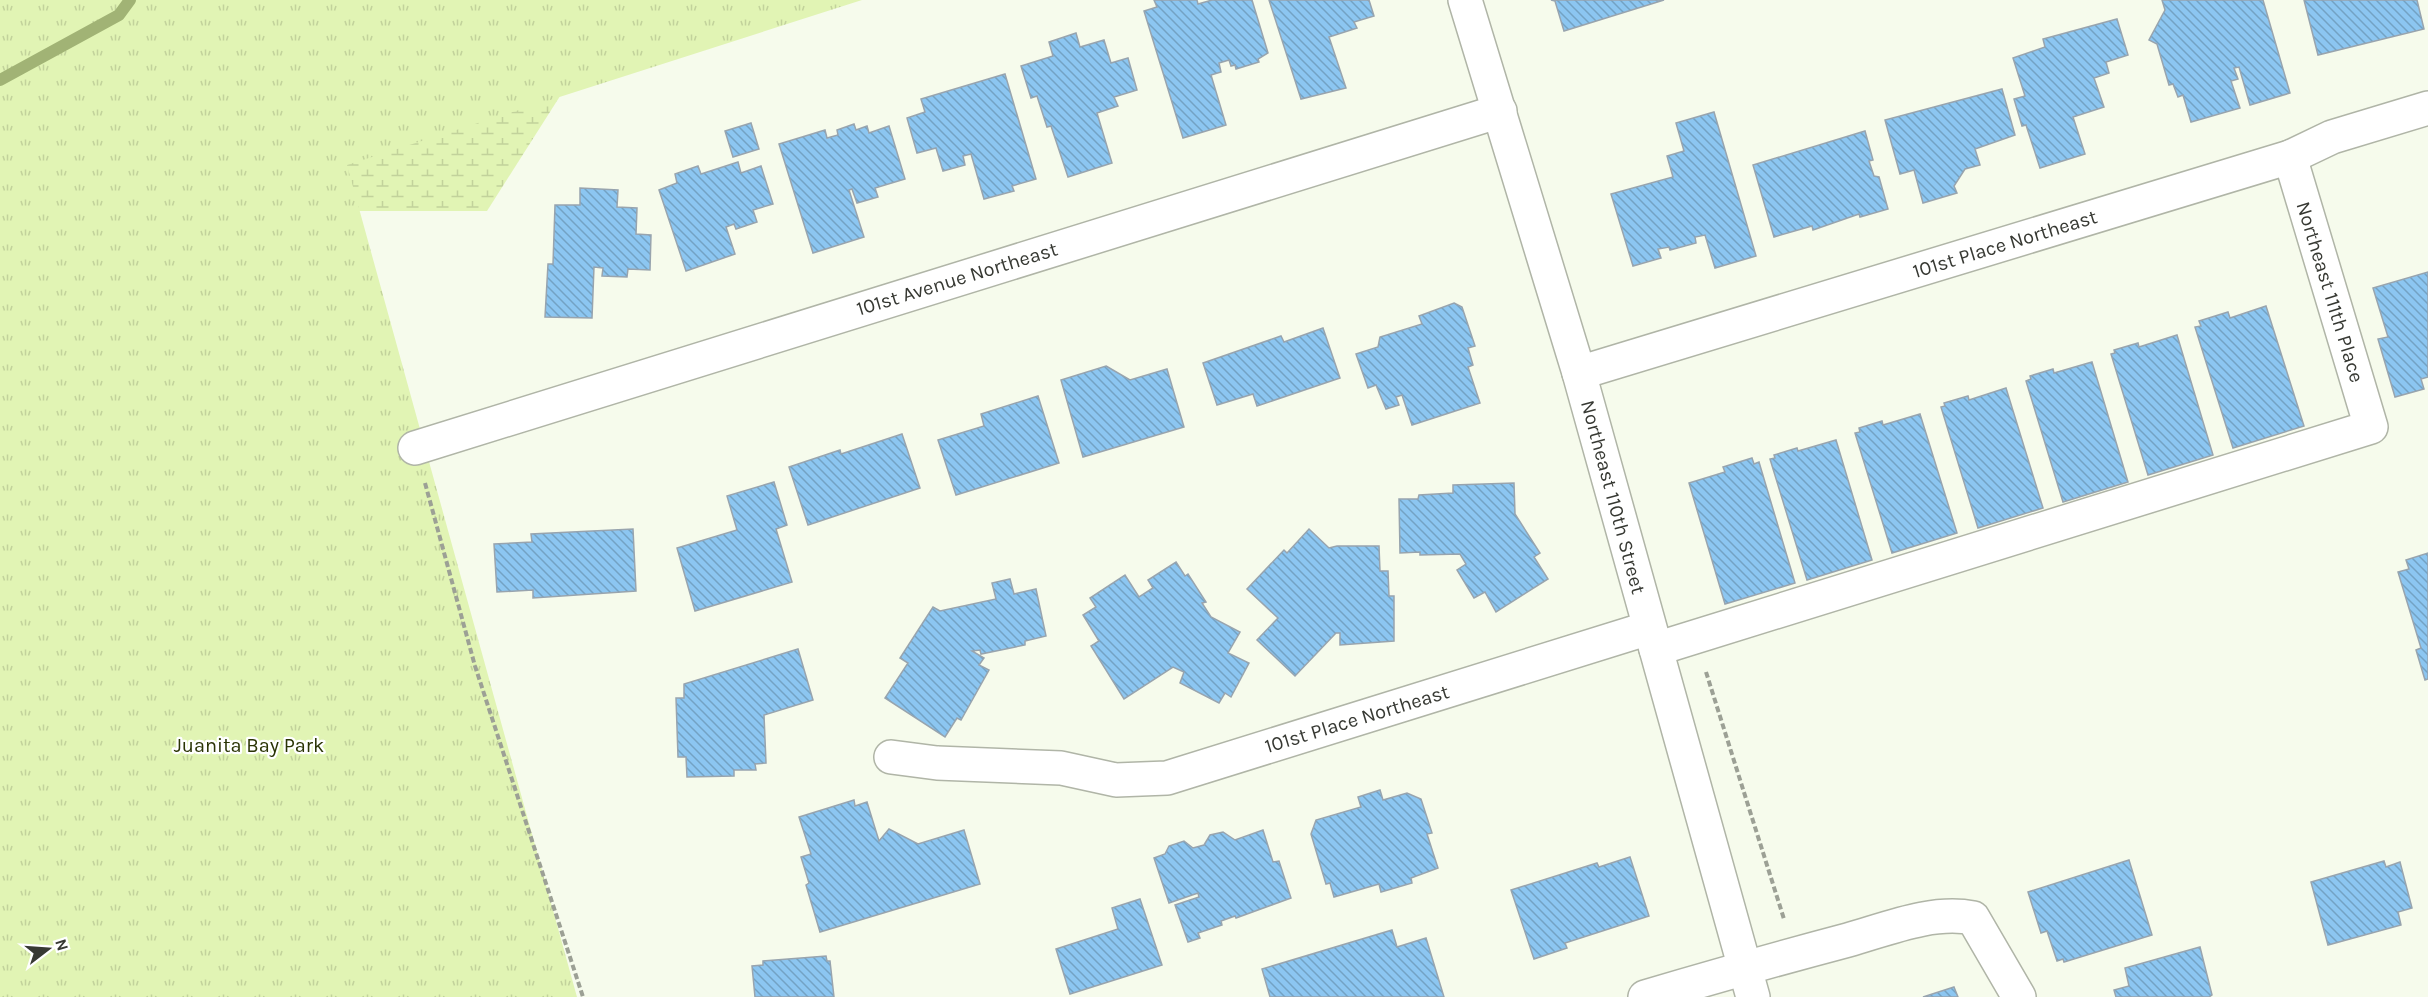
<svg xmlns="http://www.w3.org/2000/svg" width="2428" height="997" font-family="Karla,sans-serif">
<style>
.wetland{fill:url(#wetland-marsh)}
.park{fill:url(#park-tufts)}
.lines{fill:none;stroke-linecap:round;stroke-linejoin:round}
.stream{stroke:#a1b375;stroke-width:12}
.building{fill:url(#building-back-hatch);stroke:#98a4ae;stroke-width:1.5}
.minor-casing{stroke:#b0b5a7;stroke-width:36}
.path{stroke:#9ca095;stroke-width:4;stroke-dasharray:6 3;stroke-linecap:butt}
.minor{stroke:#fff;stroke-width:33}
.labels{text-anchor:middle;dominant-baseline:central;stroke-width:4.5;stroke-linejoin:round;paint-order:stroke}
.street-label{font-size:20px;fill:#373933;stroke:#fff}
.park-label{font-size:20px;fill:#2a3404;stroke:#fff}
</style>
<defs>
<pattern id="wetland-marsh" width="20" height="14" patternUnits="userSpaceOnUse" patternTransform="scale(1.5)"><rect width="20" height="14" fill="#e1f4b4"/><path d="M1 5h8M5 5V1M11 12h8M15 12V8" fill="none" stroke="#c2d29b"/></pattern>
<pattern id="park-tufts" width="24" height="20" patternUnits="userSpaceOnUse" patternTransform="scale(1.5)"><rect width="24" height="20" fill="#e1f4b4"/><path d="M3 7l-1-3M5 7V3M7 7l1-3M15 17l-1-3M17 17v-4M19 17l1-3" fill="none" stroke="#c2d29b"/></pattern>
<pattern id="building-back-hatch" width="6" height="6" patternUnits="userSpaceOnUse" patternTransform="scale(1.5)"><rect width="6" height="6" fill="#8cc6f1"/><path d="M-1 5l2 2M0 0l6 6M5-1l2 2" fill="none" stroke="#73a2c4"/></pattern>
</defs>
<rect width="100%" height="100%" fill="#f6fbec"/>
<!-- wetland -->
<path class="wetland" d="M212 0 602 30 487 211H285Z"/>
<!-- park -->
<path class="park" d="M0 0H862L347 165 577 997H0Z"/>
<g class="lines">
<!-- stream -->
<path class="stream" d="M0 80 119 15 130 0"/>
</g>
<!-- building -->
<g class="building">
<path d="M1154 0H1197L1198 4 1212 0H1252L1268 53 1258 59 1259 62 1236 69 1235 65 1231 66 1229 60 1219 63 1221 72 1211 75 1226 125 1183 138 1144 11 1157 7Z"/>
<path d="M1269 0H1369L1374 16 1354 22 1357 28 1329 37 1346 88 1301 99Z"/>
<path d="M1551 0H1664L1564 31 1555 1Z"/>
<path d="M2162 0H2263L2290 93 2250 105 2239 67 2234 68 2238 79 2231 81 2240 108 2191 122 2183 95 2178 97 2173 84 2169 85 2157 44 2149 40 2165 10Z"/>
<path d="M2304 0H2417L2424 29 2318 55Z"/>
<path d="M2117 19 2128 55 2106 62 2109 73 2094 78 2104 107 2073 117 2085 154 2040 168 2026 125 2022 126 2014 99 2025 96 2013 58 2045 47 2043 39Z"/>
<path d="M1076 33 1080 47 1104 40 1111 63 1128 58 1137 90 1114 97 1118 106 1097 113 1112 163 1068 177 1051 126 1047 127 1037 96 1031 98 1021 66 1053 56 1049 42Z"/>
<path d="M1005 74 1036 179 1012 186 1014 191 984 199 971 154 963 156 965 165 943 171 936 148 917 153 907 118 925 112 921 99Z"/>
<path d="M2002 89 2015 135 1975 149 1980 165 1965 169 1954 186 1957 193 1923 203 1914 170 1900 174 1885 120Z"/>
<path d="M1714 112 1756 256 1715 268 1705 235 1695 237 1696 243 1670 250 1669 247 1658 249 1661 258 1633 266 1611 194 1673 177 1667 156 1684 151 1676 123Z"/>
<path d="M751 123 759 149 733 157 725 131Z"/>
<path d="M854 124 856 130 867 126 869 133 889 126 905 179 875 188 878 197 857 203 852 189 849 190 864 237 813 253 779 144 825 130 827 138 838 135 837 130Z"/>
<path d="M1865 131 1873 160 1869 161 1874 176 1879 177 1888 209 1860 217 1859 214 1813 230 1812 226 1774 237 1753 165Z"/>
<path d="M738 162 741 173 761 166 773 204 753 210 757 222 736 229 734 224 726 227 735 254 686 271 659 190 677 183 675 174 698 166 701 174Z"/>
<path d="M580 188 618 190 617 207 637 208 636 234 651 235 650 270 628 269 627 277 602 276 603 268 594 267 592 318 545 317 548 264H553L555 205H580Z"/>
<path d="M2428 272V377L2421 379 2424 389 2395 397 2378 339 2388 337 2373 288Z"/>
<path d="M1454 303 1462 307 1475 346 1468 348 1473 365 1468 367 1480 403 1412 425 1402 395 1396 397 1399 405 1386 409 1376 385 1368 388 1356 354 1378 347 1380 337 1422 324 1419 316Z"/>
<path d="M2266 306 2304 426 2233 448 2195 327 2201 326 2199 321 2228 312 2230 318Z"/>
<path d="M1323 328 1340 378 1257 406 1253 394 1217 405 1203 363 1281 336 1284 342Z"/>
<path d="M2177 335 2213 455 2148 475 2111 354 2115 353 2114 350 2138 343 2139 347Z"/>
<path d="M2092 362 2128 482 2063 502 2026 381 2031 379 2030 376 2053 369 2054 373Z"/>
<path d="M1106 366 1130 380 1167 369 1184 427 1083 457 1061 380Z"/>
<path d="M2006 388 2043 508 1978 528 1941 407 1945 406 1944 403 1968 396 1969 400Z"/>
<path d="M1038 396 1059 463 956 495 938 440 984 426 981 414Z"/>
<path d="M1920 414 1957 533 1892 553 1855 433 1860 432 1859 428 1882 421 1883 425Z"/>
<path d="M902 434 920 488 808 525 789 467 840 450 841 454Z"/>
<path d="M1836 440 1872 560 1807 580 1770 459 1775 458 1774 455 1797 448 1798 451Z"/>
<path d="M1752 458 1754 464 1759 462 1795 583 1725 604 1689 483 1725 472 1723 467Z"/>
<path d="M774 482 787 525 776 529 792 582 695 611 677 548 737 530 727 496Z"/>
<path d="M1514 483 1515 514 1540 553 1534 557 1548 579 1496 612 1485 592 1474 598 1457 570 1466 564 1460 554 1420 555V552L1400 553 1399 499H1418L1419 495 1453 493V485Z"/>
<path d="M633 529 636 591 533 598V590L497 592 494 544 532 542 531 534Z"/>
<path d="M1309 529 1329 548 1337 546H1379L1380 571H1388L1389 596H1394V641L1340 645V633H1336L1295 676 1257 640 1278 618 1247 589 1284 550 1287 553Z"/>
<path d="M2428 553V679L2425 680 2416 650 2421 648 2398 572 2409 569 2406 560Z"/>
<path d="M1176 562 1185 576 1188 574 1206 602 1202 603 1211 617 1240 632 1228 653 1249 663 1231 697 1225 693 1219 703 1180 683 1184 672 1173 667 1124 699 1091 646 1099 641 1083 615 1096 607 1090 598 1125 575 1139 597 1153 588 1148 580Z"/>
<path d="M1010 579 1014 594 1036 589 1046 636 1025 641V645L981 654 980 650 972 651 984 658 979 665 989 670 961 720 957 718 945 737 885 698 908 663 900 658 933 607 940 611 996 599 992 583Z"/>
<path d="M798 649 813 700 764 715 766 763 755 764 756 770H734V776L687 777 686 757H678L676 698H684V684Z"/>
<path d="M1380 790 1383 800 1407 793 1421 799 1432 833 1427 834 1438 868 1411 878 1412 883 1381 892 1379 884 1334 897 1330 883 1326 884 1311 834 1316 820 1361 807 1358 797Z"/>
<path d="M854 800 855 806 867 802 879 841 889 829 918 844 964 830 980 884 820 932 806 885 809 883 801 857 811 854 799 817Z"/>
<path d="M1263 830 1273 862 1279 861 1291 898 1236 918 1235 916 1221 921 1222 925 1198 933 1200 938 1188 942 1175 905 1199 897 1198 893 1169 903 1154 858 1165 854 1169 846 1184 841 1193 848 1204 845 1210 835 1223 832 1235 840Z"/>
<path d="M1630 857 1649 916 1565 943 1567 948 1534 959 1511 890 1597 863 1599 867Z"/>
<path d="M2129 860 2152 935 2064 962 2063 959 2057 961 2047 931 2041 933 2028 892Z"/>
<path d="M2384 861 2386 867 2400 862 2412 908 2398 912 2401 925 2328 945 2311 882Z"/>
<path d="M1140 899 1162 965 1070 994 1056 949 1118 929 1112 908Z"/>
<path d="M1392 930 1397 947 1426 938 1444 997H1270L1262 969Z"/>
<path d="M2200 947 2212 995 2209 997H2116L2114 990 2129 986 2125 968Z"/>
<path d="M826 956 827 961H830L834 997H755L752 966 763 965V961Z"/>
<path d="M1954 987 1958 997H1923Z"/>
</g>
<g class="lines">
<!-- minor casing -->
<g class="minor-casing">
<g id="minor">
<path d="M1465 0 1579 373 1753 997"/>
<path d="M1579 373 2290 157 2332 137 2428 108"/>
<path d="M415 448 1500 111"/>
<path d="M1656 649 2371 427 2290 157"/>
<path d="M891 757 937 763 1061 768 1116 780 1167 778 1649 628"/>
<path d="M1645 997C1713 977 1780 958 1848 940 1887 929 1932 910 1973 918L2019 997"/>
</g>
</g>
<!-- path -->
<g class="path">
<path d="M425 483 475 666 583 997"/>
<path d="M1706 672 1784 919"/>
</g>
<!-- minor -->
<use href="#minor" class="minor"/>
</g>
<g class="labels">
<!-- street labels -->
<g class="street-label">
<text transform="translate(2005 244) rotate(-17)">101st Place Northeast</text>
<text transform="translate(957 279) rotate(-17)">101st Avenue Northeast</text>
<text transform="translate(2330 292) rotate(73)">Northeast 111th Place</text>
<text transform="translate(1613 497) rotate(75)">Northeast 110th Street</text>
<text transform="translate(1357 719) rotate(-17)">101st Place Northeast</text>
</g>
<!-- park labels -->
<g class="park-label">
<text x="249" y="745">Juanita Bay Park</text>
</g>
</g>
<!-- north arrow -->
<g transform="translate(48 949) rotate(73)" stroke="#ffffff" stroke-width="4.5" paint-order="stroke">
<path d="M0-4.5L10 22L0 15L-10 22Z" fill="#373933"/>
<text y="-9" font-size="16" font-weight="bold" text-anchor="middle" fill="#373933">N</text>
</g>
</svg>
